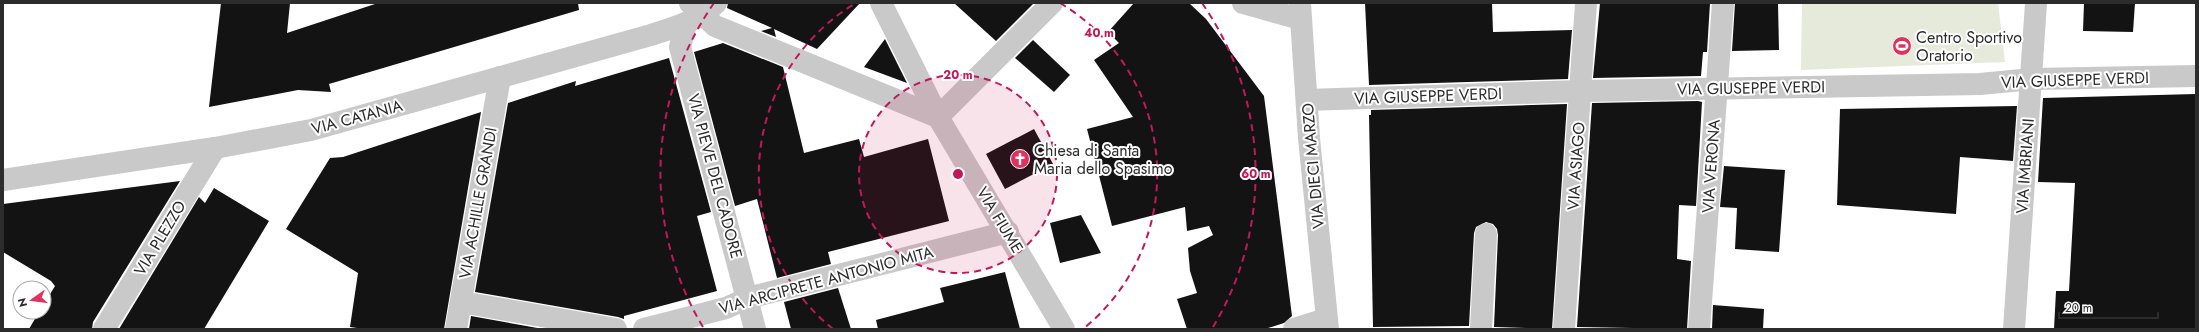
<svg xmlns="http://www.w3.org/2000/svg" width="2199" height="332" font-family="Jost,sans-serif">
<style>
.green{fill:#e5eada}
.building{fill:#131313}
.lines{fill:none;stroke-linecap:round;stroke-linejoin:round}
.minor{stroke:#c9c9c9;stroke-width:22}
.ring{fill:none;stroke:#c2185b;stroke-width:2;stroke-dasharray:7 5}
.labels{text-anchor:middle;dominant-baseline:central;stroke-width:4;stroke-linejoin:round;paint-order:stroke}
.poi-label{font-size:16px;fill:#2c2c2c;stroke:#fff;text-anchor:start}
.street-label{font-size:16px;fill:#2c2c2c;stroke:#fff}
.centre{fill:#c2185b;stroke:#fff;stroke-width:2}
.ring-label{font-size:12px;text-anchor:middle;font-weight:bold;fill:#c2185b;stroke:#fff;stroke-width:4;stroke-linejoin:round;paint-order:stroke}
</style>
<rect width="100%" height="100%" fill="#fff"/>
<!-- green -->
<path class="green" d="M1802 3H1998L2005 62 1801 70Z"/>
<!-- building -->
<g class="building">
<path d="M221 3H290L287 33 378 3H578L579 10 329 84 331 92 298 90 209 107Z"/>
<path d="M728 3H860L817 49 774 29 776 37 761 31 772 28 727 8Z"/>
<path d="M954 3H1034L996 41Z"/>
<path d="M1134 3H1189L1206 19 1264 96 1292 316 1284 323 1265 329H1187L1177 299 1197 293 1190 271 1188 248 1213 235 1209 226 1187 231 1185 207 1112 226 1087 129 1133 117 1094 60 1119 43 1108 32Z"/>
<path d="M1365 3H1492L1493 32 1572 30 1568 79 1369 85Z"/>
<path d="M1600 3H1710L1707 52H1703L1701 76 1593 78Z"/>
<path d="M1735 3H1778L1779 50 1732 51Z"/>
<path d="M2084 3H2135L2133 32 2083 31Z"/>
<path d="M885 39 907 83 864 67Z"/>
<path d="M1033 40 1070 75 1054 92 1015 58Z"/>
<path d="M723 43 783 67 804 153 859 139 864 157 928 139 949 221 828 252 831 264 777 278 757 199 735 206 694 52Z"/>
<path d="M669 58 711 212 697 216 717 291 624 316V319L618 317 475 292 508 103 576 81 575 86Z"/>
<path d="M2196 94V329H2054L2056 291H2069L2075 183 2038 182 2043 98Z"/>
<path d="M1698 101 1702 102 1696 206 1679 205 1677 259 1691 261 1687 329 1577 327 1592 103Z"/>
<path d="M1567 104 1552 329 1494 327 1498 235 1497 229 1493 224 1486 222 1476 227 1474 233 1469 326 1373 327 1369 115H1371V110Z"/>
<path d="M2017 106 2013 161 1960 157 1956 214 1837 205 1840 109Z"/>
<path d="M481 112 444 329H364L350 327 358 273 286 229 330 158 343 157Z"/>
<path d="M1034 129 1053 164 1005 189 986 154Z"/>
<path d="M1724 166 1785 170 1779 252 1735 249 1737 208 1720 207Z"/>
<path d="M180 181 93 322 92 329H29L39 312H44V304L55 286 51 281 3 252V204Z"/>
<path d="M214 188 269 221 204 329H119L199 197 205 203Z"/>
<path d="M1081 215 1101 253 1060 263 1050 223Z"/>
<path d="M1005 272 1020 329H878L876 320 944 302 940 288Z"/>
<path d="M838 288 851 329H791L784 302Z"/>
<path d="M1713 305 1764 309 1763 329H1712Z"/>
<path d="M471 316 543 329H469Z"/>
</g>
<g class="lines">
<!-- minor -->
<g class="minor">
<path d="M690 3 715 26 938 117"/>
<path d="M881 3 938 117 1064 329"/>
<path d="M1243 3 1300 19"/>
<path d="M1300 3 1309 138 1328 329"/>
<path d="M686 24 680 47 755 329"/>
<path d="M1307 100 1581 91 1980 84 2032 79 2196 76"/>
<path d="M938 117 1052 3"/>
<path d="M3 180 215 148 311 130 651 35C676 27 696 22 716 3"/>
<path d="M461 302 616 329"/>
<path d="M104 329 215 148"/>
<path d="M456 329 500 77"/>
<path d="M644 329 726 308 748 298 1008 232"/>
<path d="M1294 329 1326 319"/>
<path d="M1481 329 1486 234"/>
<path d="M1564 329 1586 3"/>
<path d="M1699 329 1723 3"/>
<path d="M2014 329 2036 3"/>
</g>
</g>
<!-- distance rings -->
<circle cx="958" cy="174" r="99" fill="#c2185b" fill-opacity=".12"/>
<g class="ring">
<circle cx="958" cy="174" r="99"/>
<path d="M833 329A199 199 0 0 1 856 3M1060 3A199 199 0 0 1 1083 329"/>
<path d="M703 327A298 298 0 0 1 714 3M1202 3A298 298 0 0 1 1213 327"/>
</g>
<!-- icons -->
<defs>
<g id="stadium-disc" transform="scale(1)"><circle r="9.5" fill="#df325f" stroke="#fff"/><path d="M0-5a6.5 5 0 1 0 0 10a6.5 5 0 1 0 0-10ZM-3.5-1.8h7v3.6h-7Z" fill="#fff"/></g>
<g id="church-disc" transform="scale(1)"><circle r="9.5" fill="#df325f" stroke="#fff"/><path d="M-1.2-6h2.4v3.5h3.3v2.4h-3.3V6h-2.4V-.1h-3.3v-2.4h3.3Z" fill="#fff"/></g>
</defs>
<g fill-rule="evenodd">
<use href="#stadium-disc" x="1902" y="46"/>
<use href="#church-disc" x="1020" y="159"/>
</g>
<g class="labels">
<!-- poi labels -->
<g class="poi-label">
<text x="1916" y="37">Centro Sportivo<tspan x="1916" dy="18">Oratorio</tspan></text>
<text x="1034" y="150">Chiesa di Santa<tspan x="1034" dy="18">Maria dello Spasimo</tspan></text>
</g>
<!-- street labels -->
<g class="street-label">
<text transform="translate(2075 80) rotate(-2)">VIA GIUSEPPE VERDI</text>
<text transform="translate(1751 88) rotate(-1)">VIA GIUSEPPE VERDI</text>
<text transform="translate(1428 96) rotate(-2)">VIA GIUSEPPE VERDI</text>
<text transform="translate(357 117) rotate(-15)">VIA CATANIA</text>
<text transform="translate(1313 166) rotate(-95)">VIA DIECI MARZO</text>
<text transform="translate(1576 166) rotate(-86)">VIA ASIAGO</text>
<text transform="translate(1711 166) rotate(-86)">VIA VERONA</text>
<text transform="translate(2025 166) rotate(-86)">VIA IMBRIANI</text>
<text transform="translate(715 176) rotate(75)">VIA PIEVE DEL CADORE</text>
<text transform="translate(478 203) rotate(-80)">VIA ACHILLE GRANDI</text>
<text transform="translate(1000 220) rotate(59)">VIA FIUME</text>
<text transform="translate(160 238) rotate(-59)">VIA PLEZZO</text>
<text transform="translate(826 280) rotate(-15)">VIA ARCIPRETE ANTONIO MITA</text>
</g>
</g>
<circle cx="958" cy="174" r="6" class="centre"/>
<g class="ring-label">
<text x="1099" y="37">40 m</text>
<text x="958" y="79">20 m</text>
<text x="1256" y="178">60 m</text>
</g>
<!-- border -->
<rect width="2199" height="332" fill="none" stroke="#2c2c2c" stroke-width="8"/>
<!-- north arrow -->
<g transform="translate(32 300) rotate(256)"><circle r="19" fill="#ffffff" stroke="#ababab"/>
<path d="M0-3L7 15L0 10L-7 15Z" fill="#df325f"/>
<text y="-6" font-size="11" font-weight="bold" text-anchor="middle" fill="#2c2c2c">N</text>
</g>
<!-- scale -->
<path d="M2059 312v6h99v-6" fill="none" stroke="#2c2c2c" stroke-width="2"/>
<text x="2065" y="312" font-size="12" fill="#2c2c2c" stroke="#ffffff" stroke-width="3" paint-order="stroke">20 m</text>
</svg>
